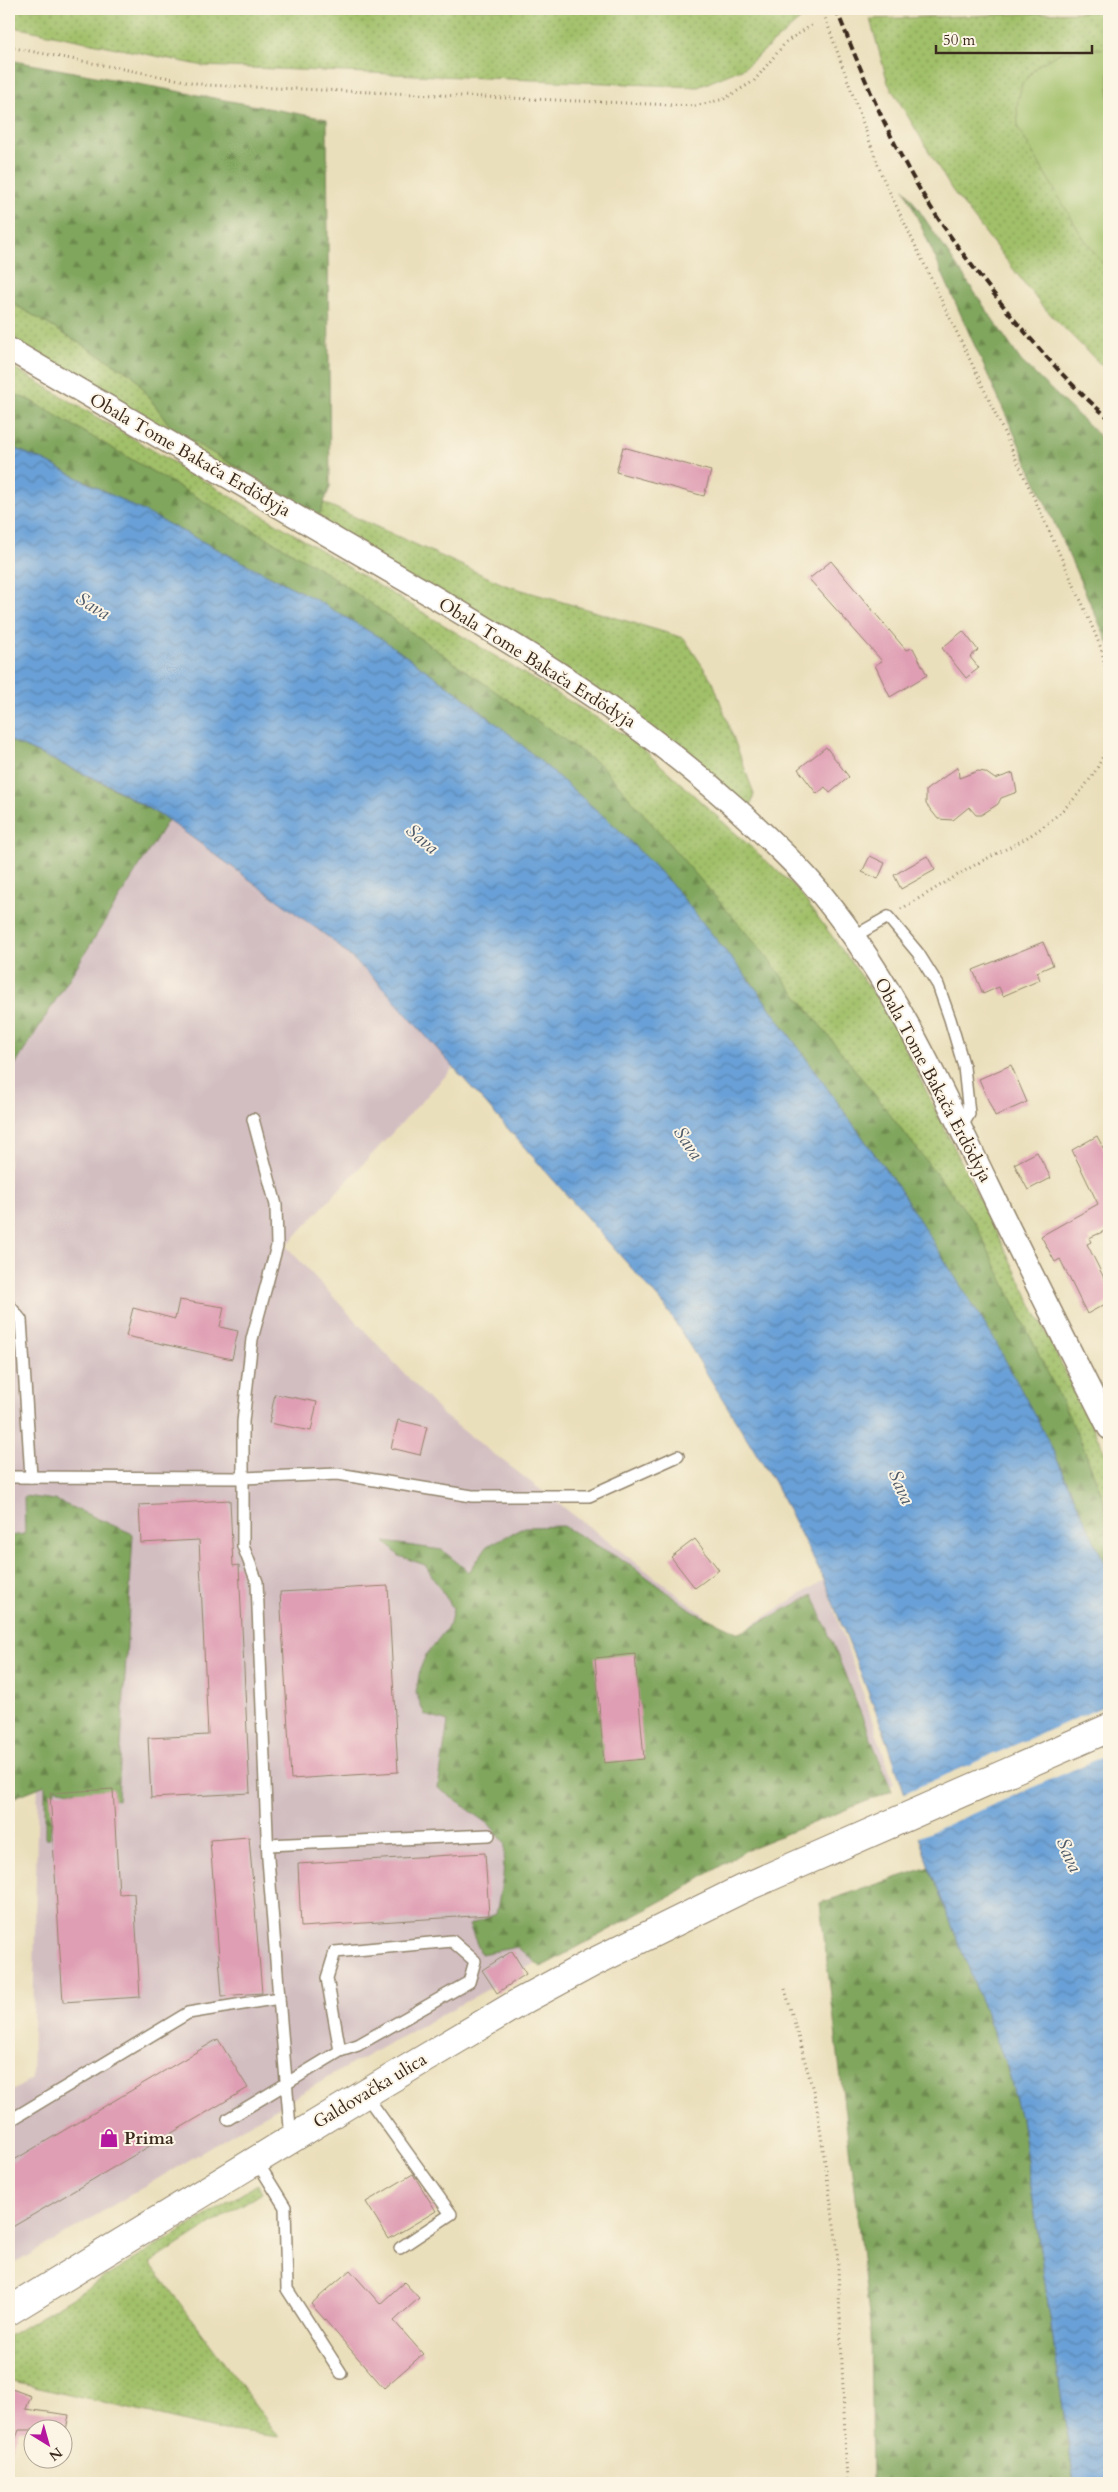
<svg xmlns="http://www.w3.org/2000/svg" width="1118" height="2492" font-family="Cardo,serif">
<style>
.industrial{fill:#d2bec1}
.grass{fill:url(#grass-dots);stroke:#6e7544}
.forest{fill:url(#forest-firs);stroke:#5e683e}
.green{fill:#a1c069;stroke:#6e7544}
.water{fill:url(#water-waves);stroke:#52657a}
.pier{fill:#eadfbb}
.building{fill:#df9eb4}
.lines{fill:none;stroke-linecap:round;stroke-linejoin:round}
.service-casing{stroke:#92846c;stroke-width:14}
.minor-casing{stroke:#92846c;stroke-width:25}
.primary-casing{stroke:#92846c;stroke-width:30}
.path{stroke:#92846c;stroke-width:3;stroke-dasharray:1 4;stroke-linecap:butt}
.service{stroke:#fff;stroke-width:11}
.minor{stroke:#fff;stroke-width:22}
.primary{stroke:#fff;stroke-width:28}
.rail{stroke:#3b2a1e;stroke-width:4;stroke-dasharray:8 4;stroke-linecap:butt}
.labels{text-anchor:middle;dominant-baseline:central;stroke-width:4;stroke-linejoin:round;paint-order:stroke}
.street-label{font-size:18px;fill:#3b2a1e;stroke:#fcf5e5}
.poi-label{font-size:18px;font-weight:bold;fill:#3b2a1e;stroke:#fcf5e5;text-anchor:start}
.water-label{font-size:19px;font-style:italic;fill:#4d5968;stroke:#fcf5e5}
</style>
<defs>
<pattern id="grass-dots" width="8" height="8" patternUnits="userSpaceOnUse" patternTransform="scale(1.25)"><rect width="8" height="8" fill="#a1c069"/><path d="M2 2h.1M6 6h.1" fill="none" stroke="#849c56" stroke-width="1.8" stroke-linecap="round"/></pattern>
<pattern id="forest-firs" width="22" height="20" patternUnits="userSpaceOnUse" patternTransform="scale(1.25)"><rect width="22" height="20" fill="#80a65d"/><path d="M5 1l3.5 6h-7zM16 11l3.5 6h-7z" fill="#6a874c"/></pattern>
<pattern id="water-waves" width="16" height="10" patternUnits="userSpaceOnUse" patternTransform="scale(1.25)"><rect width="16" height="10" fill="#69a0d7"/><path d="M0 5q4-4 8 0t8 0" fill="none" stroke="#5883ae"/></pattern>
</defs>
<rect width="100%" height="100%" fill="#fcf5e5"/>
<filter id="ink" filterUnits="userSpaceOnUse"><feTurbulence type="fractalNoise" baseFrequency=".02" numOctaves="2"/><feDisplacementMap in="SourceGraphic" scale="10" xChannelSelector="R" yChannelSelector="G"/><feConvolveMatrix kernelMatrix="1 2 1 2 8 2 1 2 1" color-interpolation-filters="sRGB"/></filter>
<filter id="wash" filterUnits="userSpaceOnUse"><feTurbulence type="fractalNoise" baseFrequency=".0096" numOctaves="4" result="noise"/><feDisplacementMap in="SourceGraphic" scale="20" xChannelSelector="R" yChannelSelector="G"/><feGaussianBlur stdDeviation="1.12" result="paint"/><feColorMatrix in="noise" values="0 0 0 0 0 0 0 0 0 0 0 0 0 0 0 0 0 1.4 0 .05"/><feComposite in="paint" operator="in"/></filter>
<g filter="url(#wash)">
<rect width="100%" height="100%" fill="#eadfbb"/>
<!-- industrial -->
<path class="industrial" d="M168 820 331 939 378 982 454 1067 286 1246 443 1415 733 1637 824 1580 894 1784 725 1859 339 2071 9 2267V2093L32 2079 42 1576 9 1574V1075Z"/>
<!-- grass -->
<g class="grass">
<path d="M9 9H809L810 11 744 68 698 87 204 66 9 26Z"/>
<path d="M1109 11V373L1042 306 952 190 888 83 870 19Z"/>
<path d="M9 301 133 375 173 430 319 515 324 503 505 585 684 638 713 682 754 794 748 816 636 719 9 342Z"/>
<path d="M9 365 289 531 633 740 797 889 885 1008 1109 1460V1514L1080 1439 31 401 9 392Z"/>
<path d="M258 2184 262 2192 150 2263 279 2437 216 2429 9 2381V2336Z"/>
</g>
<!-- forest -->
<g class="forest">
<path d="M9 60 327 119 330 487 319 515 173 430 133 375 9 301Z"/>
<path d="M904 188 1021 361 1109 445V645Z"/>
<path d="M9 392 31 401 324 571 603 767 762 951 975 1223 1080 1439 1109 1514V1573L1048 1440 901 1191 757 990 673 886 617 828 508 733 458 693 382 639 313 598 45 461 9 446Z"/>
<path d="M9 740 109 786 168 820 9 1075Z"/>
<path d="M24 1496 55 1500 133 1534 118 1800 55 1788 50 1838H45V1785L15 1797H9V1536L25 1534Z"/>
<path d="M563 1526 631 1565 694 1612 739 1633 813 1595 892 1791 748 1849 673 1895 541 1967 517 1947 481 1954 469 1925 496 1914 503 1877 505 1843 489 1824 438 1788 448 1722 425 1715 416 1693 420 1669 426 1655 450 1624 453 1608 425 1565 399 1556 385 1542 442 1550 469 1572 487 1546 525 1527Z"/>
<path d="M929 1867 1007 2067 1021 2118 1074 2483H872L870 2324 820 1903Z"/>
</g>
<!-- green -->
<path class="green" d="M1109 48V272L1082 236 1018 128 1017 105 1022 84 1037 66 1061 52Z"/>
<!-- water -->
<path class="water" d="M9 446 45 461 313 598 382 639 458 693 508 733 617 828 673 886 757 990 901 1191 994 1339 1048 1440 1109 1573V2483H1074L1021 2118 1007 2067 929 1867 887 1740 824 1580 774 1482 665 1306 378 982 331 939 168 820 109 785 9 740Z"/>
<!-- pier -->
<path class="pier" d="M1109 1704V1754L917 1838 902 1794Z"/>
<g id="blocks">
<!-- building -->
<g class="building">
<path d="M623 447 711 471 704 496 616 472Z"/>
<path d="M831 561 906 650 913 648 927 675 890 697 875 665 882 661 809 579Z"/>
<path d="M963 631 978 650 970 657 979 668 966 678 942 648Z"/>
<path d="M826 747 849 777 830 793 825 787 817 794 798 769Z"/>
<path d="M958 767 959 778 978 771 985 772 995 779 1013 773 1017 792 1001 798 998 804 981 815H976L969 807 953 820 938 819 926 804V790Z"/>
<path d="M870 856 885 863 878 879 862 872Z"/>
<path d="M927 856 935 870 901 889 894 875Z"/>
<path d="M1043 942 1053 965 1037 972 1040 980 1003 996 999 987 983 994 973 970Z"/>
<path d="M1011 1065 1027 1102 995 1116 979 1079Z"/>
<path d="M1097 1136 1109 1159V1229L1089 1238 1091 1242 1087 1244 1109 1288V1302L1087 1314 1060 1259 1055 1262 1041 1236 1098 1204 1072 1150Z"/>
<path d="M1037 1152 1051 1178 1028 1190 1014 1164Z"/>
<path d="M179 1300 224 1307 220 1327 238 1331 232 1359 126 1336 133 1308 175 1319Z"/>
<path d="M275 1394 317 1402 311 1431 269 1423Z"/>
<path d="M398 1420 427 1427 420 1455 391 1448Z"/>
<path d="M230 1500 233 1566 239 1565 250 1793 151 1798 148 1738 208 1735 199 1540 141 1543 139 1505Z"/>
<path d="M695 1539 719 1570 695 1588 671 1557Z"/>
<path d="M388 1586 398 1772 291 1779 280 1592Z"/>
<path d="M635 1654 644 1759 604 1763 595 1658Z"/>
<path d="M113 1789 119 1894 134 1893 140 1997 63 2002 50 1793Z"/>
<path d="M249 1837 262 1993 222 1996 210 1840Z"/>
<path d="M485 1853 489 1915 301 1927 298 1864Z"/>
<path d="M512 1951 526 1974 497 1993 482 1970Z"/>
<path d="M218 2039 248 2088 9 2229V2163Z"/>
<path d="M413 2174 436 2211 389 2239 366 2202Z"/>
<path d="M350 2270 380 2304 404 2282 419 2298 394 2321 423 2354 384 2388 311 2304Z"/>
<path d="M9 2388 31 2396 26 2409 69 2415 66 2430H19L11 2451 9 2450Z"/>
</g>
</g>
</g>
<g filter="url(#ink)">
<use href="#blocks" fill-opacity="0" stroke="#92846c" stroke-width="1"/>
<g class="lines">
<!-- service casing -->
<g class="service-casing">
<g id="service">
<path d="M853 937 888 917 918 953 938 985 950 1019 964 1067 969 1114 961 1128"/>
<path d="M9 1305 21 1320 31 1477"/>
<path d="M9 1477 243 1478 338 1474 472 1496H589L678 1456"/>
<path d="M268 1845 489 1835"/>
<path d="M279 1998 291 2139"/>
<path d="M365 2094 451 2214 400 2248"/>
<path d="M228 2119 340 2051 358 2045 469 1982 475 1961 452 1941 335 1952 327 1978 340 2051"/>
<path d="M9 2121 188 2013 279 1998 268 1859 257 1582 243 1546V1422L252 1339 277 1246 276 1205 253 1119"/>
<path d="M256 2160 285 2207 287 2289 341 2373"/>
</g>
</g>
<!-- minor casing -->
<g class="minor-casing">
<path id="minor" d="M9 349C135 423 262 496 388 570 512 642 630 712 737 809 762 832 788 856 811 882 888 970 937 1080 988 1185 1027 1266 1068 1347 1109 1428"/>
</g>
<!-- primary casing -->
<g class="primary-casing">
<path id="primary" d="M9 2311 365 2094 518 2003 592 1963 742 1889 1109 1728"/>
</g>
<!-- path -->
<g class="path">
<path d="M822 9 882 176 984 389 1083 605 1101 648 1109 683"/>
<path d="M9 47 206 85 695 106 724 99 754 81 786 42 813 24"/>
<path d="M901 909C925 895 949 880 973 866 989 857 1005 850 1021 841 1057 821 1107 774 1109 731"/>
<path d="M785 1989 816 2101 837 2245 847 2483"/>
</g>
<!-- service -->
<use href="#service" class="service"/>
<!-- minor -->
<use href="#minor" class="minor"/>
<!-- primary -->
<use href="#primary" class="primary"/>
<!-- rail -->
<path class="rail" d="M836 9C861 70 885 131 919 188 946 234 979 275 1012 317 1042 352 1073 389 1109 418"/>
</g>
</g>
<!-- icons -->
<defs>
<g id="shop-bare" transform="scale(1.5)"><path d="M-5-2.5h2.3a2.7 3.5 0 0 1 5.4 0H5L5.5 6h-11ZM-1.5-2.5h3a1.5 2.3 0 0 0-3 0Z" fill="#b5179e" stroke="#fcf5e5" stroke-width="2.5" paint-order="stroke"/></g>
</defs>
<g fill-rule="evenodd">
<use href="#shop-bare" x="109" y="2138"/>
</g>
<g class="labels">
<!-- street labels -->
<g class="street-label">
<text transform="translate(190 455) rotate(30)">Obala Tome Bakača Erdödyja</text>
<text transform="translate(537 663) rotate(32)">Obala Tome Bakača Erdödyja</text>
<text transform="translate(933 1080) rotate(62)">Obala Tome Bakača Erdödyja</text>
<text transform="translate(370 2091) rotate(-31)">Galdovačka ulica</text>
</g>
<!-- poi labels -->
<g class="poi-label">
<text x="124" y="2138">Prima</text>
</g>
<!-- water labels -->
<g class="water-label">
<text transform="translate(93 606) rotate(31)">Sava</text>
<text transform="translate(422 839) rotate(40)">Sava</text>
<text transform="translate(688 1143) rotate(55)">Sava</text>
<text transform="translate(901 1487) rotate(66)">Sava</text>
<text transform="translate(1069 1855) rotate(66)">Sava</text>
</g>
</g>
<!-- margin -->
<rect width="1118" height="2492" fill="none" stroke="#fcf5e5" stroke-width="30"/>
<!-- north arrow -->
<g transform="translate(48 2444) rotate(143)"><circle r="24" fill="#fcf5e5" stroke="#afa495"/>
<path d="M0-4L9 19L0 12L-9 19Z" fill="#b5179e"/>
<text y="-8" font-size="14" font-weight="bold" text-anchor="middle" fill="#3b2a1e">N</text>
</g>
<!-- scale -->
<path d="M936 45v8h156v-8" fill="none" stroke="#3b2a1e" stroke-width="2.5"/>
<text x="943" y="45" font-size="15" fill="#3b2a1e" stroke="#fcf5e5" stroke-width="4" paint-order="stroke">50 m</text>
</svg>
